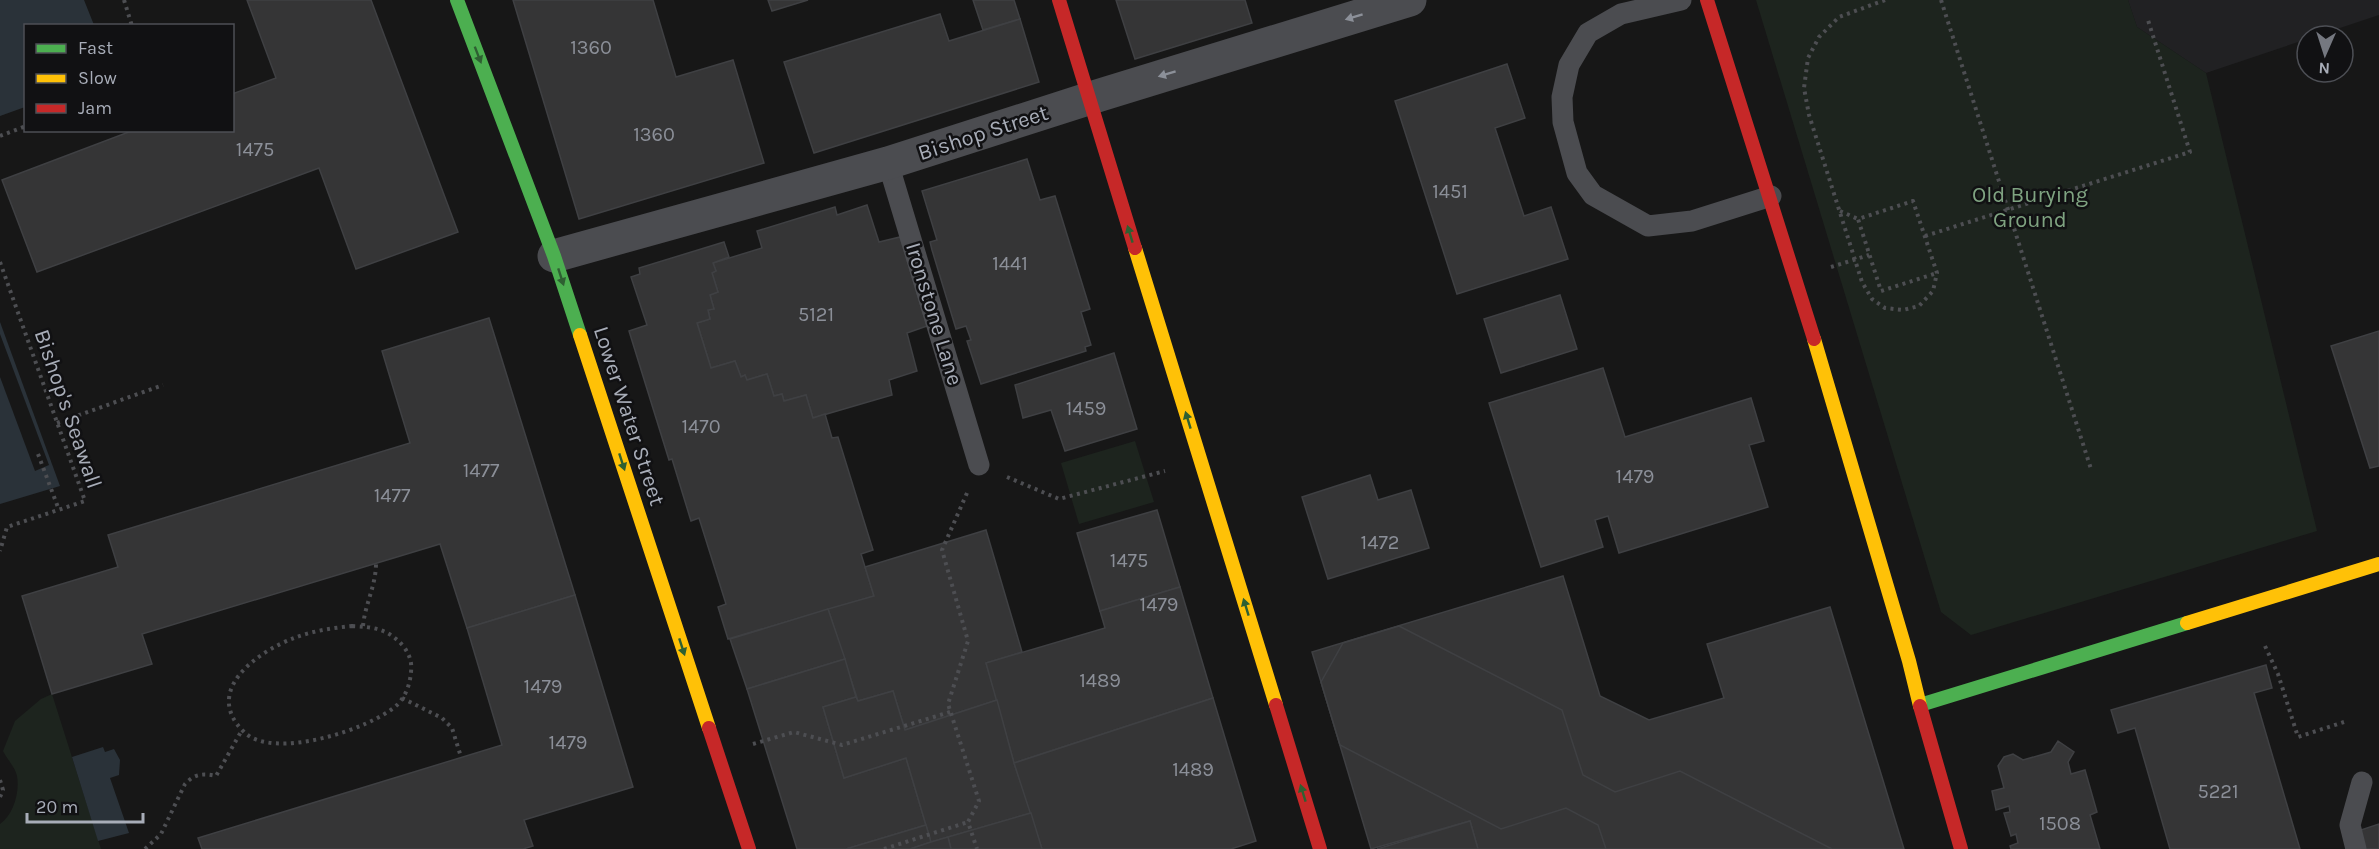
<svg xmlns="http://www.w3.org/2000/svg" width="2379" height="849" font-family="Karla,sans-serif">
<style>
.built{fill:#212123}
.green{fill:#1d241e}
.water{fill:#2a3239}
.pier{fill:#171717}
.building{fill:#353536;stroke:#3f4043;stroke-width:1.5}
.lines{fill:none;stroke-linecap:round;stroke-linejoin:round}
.path{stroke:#4d4e52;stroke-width:4;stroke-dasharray:3 4.5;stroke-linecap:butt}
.lane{stroke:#4b4c50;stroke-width:21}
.street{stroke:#4b4c50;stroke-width:33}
.fast{stroke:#4caf50;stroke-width:14}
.slow{stroke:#ffc107;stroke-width:14}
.jam{stroke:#c62828;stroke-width:14}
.oneway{fill:#8c9099}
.oneway2{fill:#2e6032}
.labels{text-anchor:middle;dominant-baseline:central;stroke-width:5;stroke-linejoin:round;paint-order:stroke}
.number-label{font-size:20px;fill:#8b8f98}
.street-label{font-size:22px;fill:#a8adb8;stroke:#111113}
.park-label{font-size:22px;fill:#7fa381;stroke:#111113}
</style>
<rect width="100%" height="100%" fill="#171717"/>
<!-- built -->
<path class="built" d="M2128 0H2379V15L2316 36H2307V39L2206 73 2137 27Z"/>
<!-- green -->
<g class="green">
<path d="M1756 0H2128L2137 27 2206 73 2317 531 1971 635 1941 612Z"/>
<path d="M1135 441 1154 502 1079 524 1061 463Z"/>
<path d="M52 694 101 849H0V824C13 815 20 793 17 776 15 767 7 759 3 751L15 721 41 699Z"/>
</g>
<!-- water -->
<g class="water">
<path d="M0 0H84L94 25 26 26 25 107 0 116Z"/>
<path d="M0 322 60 486 0 504Z"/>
<path d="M103 747 105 752 114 749 120 760 119 775 110 778 129 833 98 841 72 757Z"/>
</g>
<!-- pier -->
<path class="pier" d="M0 334 49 465 35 471 0 377Z"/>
<!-- building -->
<g class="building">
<path d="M247 0H371L458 232 356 269 319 168 37 272 2 180 134 130H232V94L276 78Z"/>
<path d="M513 0H653L676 77 733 60 764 163 579 219Z"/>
<path d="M768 0H808L772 11Z"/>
<path d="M973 0H1014L1020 19 983 30Z"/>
<path d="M1116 0H1245L1252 23 1135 59Z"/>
<path d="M940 14 949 41 1020 19 1039 82 814 153 784 62Z"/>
<path d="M1507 64 1525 118 1495 128 1524 216 1551 207 1568 259 1457 294 1395 101Z"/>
<path d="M1027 159 1040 200 1055 196 1090 309 1081 312 1091 345 1085 347 1086 351 981 384 967 341 971 340 966 326 956 329 932 250 930 242 937 240 922 191Z"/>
<path d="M867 205 879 242 900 237 927 326 907 333 917 371 889 380 892 395 813 418 806 395 784 401 782 394 774 396 767 374 747 380 745 375 741 377 735 361 711 368 697 323 710 319 708 310 714 309 710 295 718 292 712 273 716 271 713 263 762 248 757 231 835 207 837 215Z"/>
<path d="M724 242 729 257 713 263 716 271 712 273 718 292 710 295 714 309 708 310 710 319 697 323 711 368 735 361 741 377 745 375 747 380 767 374 774 396 782 394 784 401 806 395 813 418 825 414 832 438 838 437 873 550 861 554 874 596 728 639 718 607 726 604 699 518 691 521 672 459 669 460 629 331 647 325 631 277 640 274 639 268Z"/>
<path d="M1560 295 1577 349 1501 373 1484 319Z"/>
<path d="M489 318 575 595 467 628 440 544 142 634 152 664 52 694 22 596 118 567 108 535 410 443 382 351Z"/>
<path d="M2379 331V466L2370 468 2331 346Z"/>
<path d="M1114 353 1137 429 1065 451 1051 410 1023 418 1015 385Z"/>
<path d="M1603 368 1625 437 1751 398 1764 441 1749 445 1768 507 1619 553 1608 516 1595 520 1603 547 1541 567 1489 403Z"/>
<path d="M1370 475 1378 500 1411 490 1429 548 1328 579 1302 497Z"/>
<path d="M1157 510 1180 587 1100 611 1077 533Z"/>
<path d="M986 530 1022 652 986 663 997 700 905 730 893 691 858 701 828 609 874 596 865 567Z"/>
<path d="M1563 576 1600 696 1649 720 1724 698 1707 644 1830 607 1904 849H1478L1470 821 1371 849 1312 652Z"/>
<path d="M1180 587 1213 698 1014 763 986 663 1105 628 1100 611Z"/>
<path d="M575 595 633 787 524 820 533 846 523 849H202L198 838 502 745 467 628Z"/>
<path d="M828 609 845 659 747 689 730 639Z"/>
<path d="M1399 626 1562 710 1583 775 1615 792 1680 771 1832 849H1606L1598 825 1566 808 1501 829 1340 745 1321 682 1343 643Z"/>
<path d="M845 659 856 697 823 707 844 778 906 758 926 825 846 849H797L747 689Z"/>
<path d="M2266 665 2272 688 2254 693 2300 849H2170L2135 728 2118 733 2111 710Z"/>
<path d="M893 691 905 730 997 700 1014 763 1031 813 931 842 906 758 844 778 823 707 856 697 858 701Z"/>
<path d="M1213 698 1256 841 1231 849H1042L1014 763Z"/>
<path d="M2058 741 2074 752 2068 762 2071 774 2085 770 2097 812 2090 815 2100 849H2011L2010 846 2018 843 2016 834 2011 836 2004 813 2010 812 2009 806 1996 810 1992 791 2004 788 1998 766 2004 757 2013 754 2023 760 2051 752Z"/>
<path d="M1031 813 1042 849H951L948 837Z"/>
<path d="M1470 821 1478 849H1377Z"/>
<path d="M2379 824V849H2363L2358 831Z"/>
<path d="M926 825 931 842 910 849H846Z"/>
<path d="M948 837 951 849H910L931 842Z"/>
</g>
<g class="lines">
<!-- path -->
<g class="path">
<path d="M124 0 132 26"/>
<path d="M1885 0 1839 17 1819 37 1808 58 1804 88 1809 115 1862 282 1872 299 1885 308 1903 310 1919 306 1933 291 1937 273 1913 201 1858 219 1881 291 1937 273"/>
<path d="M1941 0 2091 469"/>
<path d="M0 136 26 126"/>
<path d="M1840 211 1858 219"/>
<path d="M1925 236 2190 152 2147 17"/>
<path d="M0 262 85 501 7 527 0 551"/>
<path d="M1831 267 1869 255"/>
<path d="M57 423 163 385"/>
<path d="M38 454 59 510"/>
<path d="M1007 477 1059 499 1165 471"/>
<path d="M967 493 942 550 968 641 948 704 979 801 968 822 977 849"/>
<path d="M352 626C374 627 389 629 404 647 410 656 412 662 411 672 410 684 406 696 397 705 371 729 273 761 244 732 202 691 257 652 294 638 312 631 332 628 352 626Z"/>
<path d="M363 626C365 604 376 586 376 563"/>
<path d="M2265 646 2278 674 2298 737 2344 722"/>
<path d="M402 698 442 718 452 728 461 757"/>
<path d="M753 744 794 732 842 745 950 712"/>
<path d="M0 780 3 790 0 797"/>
<path d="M145 849 161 834 185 784C194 774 203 773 216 776L242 730"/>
<path d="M884 849 968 822"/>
</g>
<!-- lane -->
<g class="lane">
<path d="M1681 0 1621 14 1588 33 1569 65 1562 97 1563 122 1577 173 1593 195 1648 226 1692 221 1771 196"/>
<path d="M888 163 979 465"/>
<path d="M2356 849 2350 825 2362 782"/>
</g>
<!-- street -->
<path class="street" d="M554 256 888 163 1097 96 1410 0"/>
<!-- fast -->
<g class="fast">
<path d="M457 0 554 256 580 335"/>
<path d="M1920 705 2187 623"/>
</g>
<!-- slow -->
<g class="slow">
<path d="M1135 248 1276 705"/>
<path d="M580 335 709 728"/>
<path d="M1814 339 1909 661 1920 706"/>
<path d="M2187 623 2379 564"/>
</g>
<!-- jam -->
<g class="jam">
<path d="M1059 0 1135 248"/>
<path d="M1707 0 1814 339"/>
<path d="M1276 705 1320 849"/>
<path d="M1920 706 1961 849"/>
<path d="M709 728 749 849"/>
</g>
</g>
<!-- one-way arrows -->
<defs><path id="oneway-solid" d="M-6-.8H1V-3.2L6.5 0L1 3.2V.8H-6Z" transform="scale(1.5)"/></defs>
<g class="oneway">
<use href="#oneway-solid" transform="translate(1354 17) rotate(163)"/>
<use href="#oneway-solid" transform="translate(1167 74) rotate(163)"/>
</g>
<g class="oneway2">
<use href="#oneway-solid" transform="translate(478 55) rotate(69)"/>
<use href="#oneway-solid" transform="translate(1130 234) rotate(-107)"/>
<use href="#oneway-solid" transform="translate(561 277) rotate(72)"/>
<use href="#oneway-solid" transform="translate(1188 420) rotate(-107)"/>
<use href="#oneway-solid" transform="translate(622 462) rotate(72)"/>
<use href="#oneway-solid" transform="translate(1246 607) rotate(-107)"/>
<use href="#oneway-solid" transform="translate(682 647) rotate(72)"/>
<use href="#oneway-solid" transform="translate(1303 793) rotate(-107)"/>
</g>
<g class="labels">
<!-- number labels -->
<g class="number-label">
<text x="591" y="47">1360</text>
<text x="654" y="134">1360</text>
<text x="255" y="149">1475</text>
<text x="1450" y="191">1451</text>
<text x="1010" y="263">1441</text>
<text x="816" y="314">5121</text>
<text x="1086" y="408">1459</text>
<text x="701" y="426">1470</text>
<text x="481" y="470">1477</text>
<text x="1635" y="476">1479</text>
<text x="392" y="495">1477</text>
<text x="1380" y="542">1472</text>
<text x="1129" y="560">1475</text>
<text x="1159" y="604">1479</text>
<text x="1100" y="680">1489</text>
<text x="543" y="686">1479</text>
<text x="568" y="742">1479</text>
<text x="1193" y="769">1489</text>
<text x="2218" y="791">5221</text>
<text x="2060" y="823">1508</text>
</g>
<!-- street labels -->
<g class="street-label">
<text transform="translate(983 133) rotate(-18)">Bishop Street</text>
<text transform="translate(934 314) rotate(73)">Ironstone Lane</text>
<text transform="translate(68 409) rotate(71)">Bishop's Seawall</text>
<text transform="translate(629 416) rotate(72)">Lower Water Street</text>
</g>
<!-- park labels -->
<g class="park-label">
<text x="2030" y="195">Old Burying<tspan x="2030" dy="25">Ground</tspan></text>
</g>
</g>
<!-- legend -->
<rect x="24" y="24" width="210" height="108" fill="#111113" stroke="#4d4f55" stroke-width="1.5"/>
<rect x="36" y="44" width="30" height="9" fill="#4caf50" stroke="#4d4f55" stroke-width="1.5"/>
<text x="78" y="54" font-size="18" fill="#a8adb8">Fast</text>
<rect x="36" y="74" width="30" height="9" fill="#ffc107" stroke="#4d4f55" stroke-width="1.5"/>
<text x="78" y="84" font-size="18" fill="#a8adb8">Slow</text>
<rect x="36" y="104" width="30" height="9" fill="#c62828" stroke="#4d4f55" stroke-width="1.5"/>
<text x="78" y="114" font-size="18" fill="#a8adb8">Jam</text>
<!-- north arrow -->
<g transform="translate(2325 54) rotate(183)"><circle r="28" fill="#111113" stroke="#4d4f55" stroke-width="1.5"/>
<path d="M0-4.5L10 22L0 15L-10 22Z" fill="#757880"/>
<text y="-9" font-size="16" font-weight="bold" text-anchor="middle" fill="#a8adb8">N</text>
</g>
<!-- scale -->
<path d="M27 813v9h116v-9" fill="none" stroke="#a8adb8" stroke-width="3"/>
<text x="36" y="813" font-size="18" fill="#a8adb8" stroke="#111113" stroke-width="4.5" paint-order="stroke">20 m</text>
</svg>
